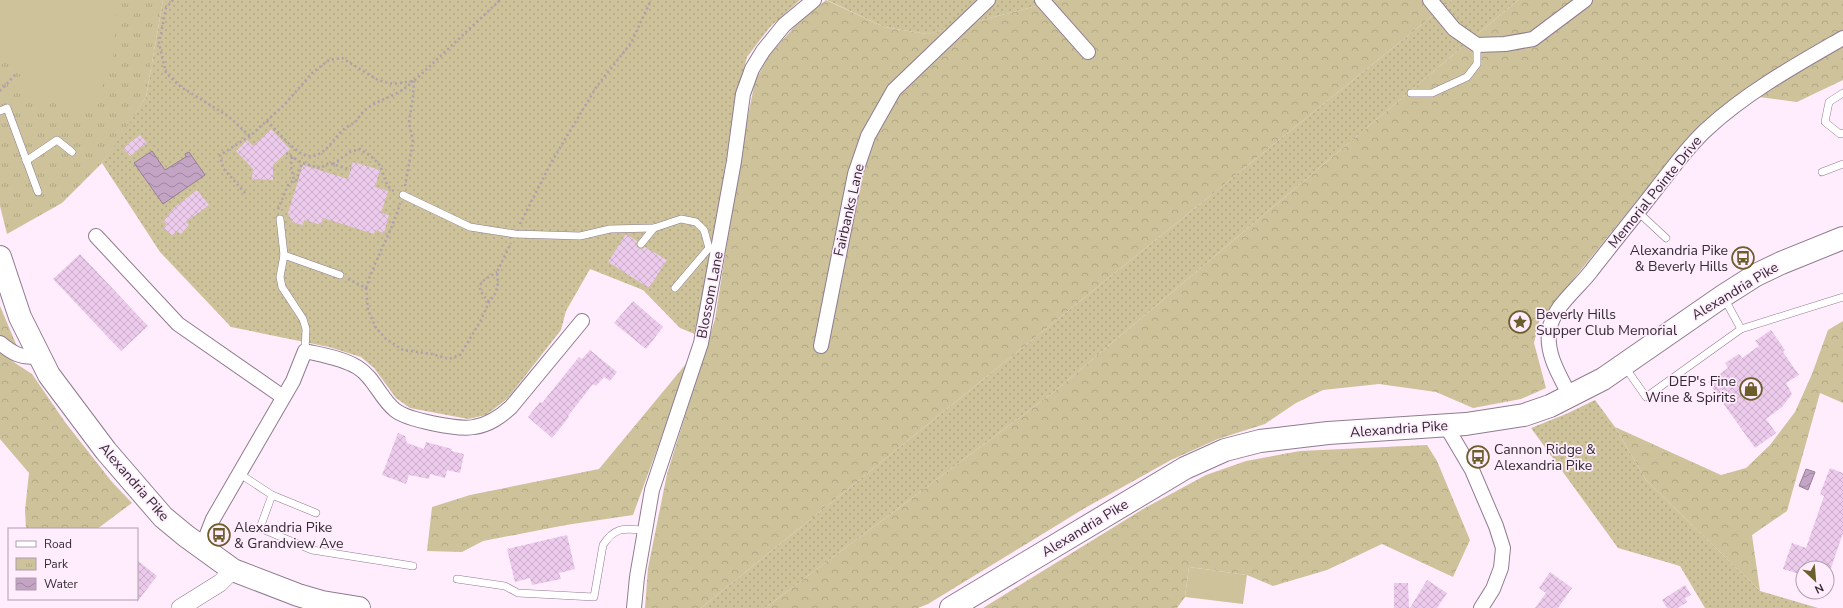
<svg xmlns="http://www.w3.org/2000/svg" width="1843" height="608" font-family="'Nunito Sans',sans-serif">
<style>
.grass{fill:url(#grass-dots)}
.forest{fill:url(#forest-crowns)}
.park{fill:url(#park-tufts)}
.garden{fill:#cdc29a}
.water{fill:url(#water-waves);stroke:#987f98}
.building{fill:url(#building-cross-hatch)}
.lines{fill:none;stroke-linecap:round;stroke-linejoin:round}
.service-casing{stroke:#8f7c8f;stroke-width:8}
.minor-casing{stroke:#8f7c8f;stroke-width:16}
.tertiary-casing{stroke:#8f7c8f;stroke-width:18}
.primary-casing{stroke:#8f7c8f;stroke-width:24}
.path{stroke:#ad9fac;stroke-width:2.5;stroke-dasharray:2 3;stroke-linecap:butt}
.service{stroke:#fff;stroke-width:7}
.minor{stroke:#fff;stroke-width:14}
.tertiary{stroke:#fff;stroke-width:17}
.primary{stroke:#fff;stroke-width:22}
.labels{text-anchor:middle;dominant-baseline:central;stroke-width:3.5;stroke-linejoin:round;paint-order:stroke}
.street-label{font-size:14px;fill:#322a32;stroke:#ffedfe}
.poi-label{font-size:14px;fill:#322a32;stroke:#ffedfe;text-anchor:start}
</style>
<defs>
<pattern id="grass-dots" width="8" height="8" patternUnits="userSpaceOnUse"><rect width="8" height="8" fill="#cdc29a"/><path d="M2 2h.1M6 6h.1" fill="none" stroke="#b0a785" stroke-width="1.8" stroke-linecap="round"/></pattern>
<pattern id="forest-crowns" width="20" height="18" patternUnits="userSpaceOnUse"><rect width="20" height="18" fill="#cdc29a"/><path d="M2 6a3 3 0 1 1 6 0M12 15a3 3 0 1 1 6 0" fill="none" stroke="#b0a785"/></pattern>
<pattern id="park-tufts" width="24" height="20" patternUnits="userSpaceOnUse"><rect width="24" height="20" fill="#cdc29a"/><path d="M3 7l-1-3M5 7V3M7 7l1-3M15 17l-1-3M17 17v-4M19 17l1-3" fill="none" stroke="#b0a785"/></pattern>
<pattern id="water-waves" width="16" height="10" patternUnits="userSpaceOnUse"><rect width="16" height="10" fill="#c4a4c4"/><path d="M0 5q4-4 8 0t8 0" fill="none" stroke="#a086a0"/></pattern>
<pattern id="building-cross-hatch" width="8" height="8" patternUnits="userSpaceOnUse"><rect width="8" height="8" fill="#eccaeb"/><path d="M0 0l8 8M0 8l8-8" fill="none" stroke="#cbaeca"/></pattern>
</defs>
<rect width="100%" height="100%" fill="#ffedfe"/>
<!-- grass -->
<g class="grass">
<path d="M163 0H800L770 27 747 57 736 101 697 335 680 328 643 290 590 269 566 311 561 330 507 399 486 415 468 419 410 408 396 398 374 368 361 357 329 347 231 327 160 252 102 163 146 97Z"/>
<path d="M827 0H1060L927 34 884 27Z"/>
<path d="M1452 0H1518L1055 391 765 608H701Z"/>
<path d="M1595 400 1615 427 1646 480 1760 591 1818 608H1705L1680 566 1618 548 1531 428 1566 414Z"/>
</g>
<!-- forest -->
<g class="forest">
<path d="M826 0 884 27 927 34 1060 0H1452L701 608H645L648 568 667 474 715 319 744 136 755 81 770 54 796 25Z"/>
<path d="M1518 0H1843V80L1797 102 1759 97 1747 92 1688 137 1539 322 1534 343 1546 388 1521 399 1473 408 1436 392 1379 384 1323 390 1296 403 1265 424 1218 439 1171 460 1085 508 928 604 918 608H765L1055 391Z"/>
<path d="M0 306 19 351 0 338Z"/>
<path d="M1843 321V403L1820 393 1787 511 1752 535 1760 591 1646 480 1615 427 1721 475 1746 468 1770 445 1795 412 1812 374 1828 330Z"/>
<path d="M0 351 15 363 32 374 65 422 112 482 132 503 97 529H26L25 510 29 473 0 439Z"/>
<path d="M690 359 633 515 566 525 483 541 462 552 427 551 432 507 470 495 599 469Z"/>
<path d="M1427 445 1437 461 1470 540 1453 577 1382 544 1327 570 1273 586 1247 575 1189 567 1185 597 1177 608H983L1143 509 1206 475 1246 461 1300 451Z"/>
</g>
<!-- park -->
<path class="park" d="M0 0H163L146 97 117 142 102 163 62 203 7 234 0 206Z"/>
<!-- garden -->
<g class="garden">
<path d="M0 0H114L116 12 113 62 96 99 76 120 51 100 41 111 12 85 22 74 0 55Z"/>
<path d="M1189 567 1247 575 1243 604 1185 597Z"/>
</g>
<!-- water -->
<g class="water">
<path d="M152 151 165 170 186 157 185 154 189 152 205 175 163 204 134 163Z"/>
<path d="M1806 469 1815 472 1808 490 1799 486Z"/>
</g>
<!-- building -->
<g class="building">
<path d="M271 129 290 149 273 165V180L252 179 253 169 236 151 247 140 253 146Z"/>
<path d="M140 135 147 143 130 156 123 148Z"/>
<path d="M353 162 380 170 375 187 388 191 381 213 389 215 384 233 375 230 374 234 323 218 321 225 304 220 303 225 292 222 288 213 303 165 348 179Z"/>
<path d="M197 190 209 205 186 222 189 225 181 234 177 231 173 236 163 228 167 224 163 221 175 207Z"/>
<path d="M626 234 637 241 636 245 638 248 642 249 645 247 667 260 649 288 608 262Z"/>
<path d="M80 254 148 326 121 351 53 279Z"/>
<path d="M633 301 663 327 646 349 614 323Z"/>
<path d="M1771 330 1785 350 1783 352 1799 375 1786 383 1792 394 1782 407 1766 419 1776 433 1755 448 1708 382 1728 368 1725 363 1739 354 1742 358 1759 346 1755 341Z"/>
<path d="M590 350 617 372 610 381 604 377 596 386 593 384 568 416 569 417 552 438 528 417 540 402 542 403 579 357 582 359Z"/>
<path d="M398 433 405 436 407 443 424 449 426 442 452 449 451 451 464 454 460 473 447 470 445 478 430 474 429 479 409 475 406 484 382 475Z"/>
<path d="M1830 468 1843 473V533L1831 568H1803V575L1783 569 1792 543 1806 548 1824 496 1820 494Z"/>
<path d="M567 535 575 569 559 573 561 579 532 585 530 578 515 582 507 549Z"/>
<path d="M137 560 157 576 137 602Z"/>
<path d="M1550 572 1572 588 1558 608H1535L1546 593 1539 588Z"/>
<path d="M1427 580 1447 593 1437 608H1410Z"/>
<path d="M1394 583H1408L1409 608H1394Z"/>
<path d="M1685 585 1691 595 1685 598 1687 602 1678 608H1667L1662 600Z"/>
</g>
<g class="lines">
<!-- service casing -->
<g class="service-casing">
<g id="service">
<path d="M1411 93H1432L1467 77 1477 64V45"/>
<path d="M1843 93 1829 102 1825 122 1840 134 1843 133"/>
<path d="M0 111 7 108 38 192"/>
<path d="M26 161 57 140 72 152"/>
<path d="M1822 172 1843 164"/>
<path d="M403 195 470 227 515 234 580 236 610 229 654 228"/>
<path d="M1638 212 1666 238"/>
<path d="M280 219 284 255 280 277 282 287 303 319 306 329 305 351"/>
<path d="M641 244 654 228 681 219 696 222 704 230 709 248 718 250"/>
<path d="M284 255 340 275"/>
<path d="M675 288 709 248"/>
<path d="M1741 329 1843 297"/>
<path d="M1625 367 1646 397 1741 329 1724 298"/>
<path d="M240 474 272 495 260 528 312 550 413 566"/>
<path d="M272 495 316 513"/>
<path d="M457 579 505 586 518 593 594 597 603 545C615 526 625 529 644 530"/>
</g>
</g>
<!-- minor casing -->
<g class="minor-casing">
<g id="minor">
<path d="M1042 0 1088 52"/>
<path d="M1430 0 1454 29 1477 45 1505 44 1533 39 1585 0"/>
<path d="M96 236 178 324 283 397"/>
<path d="M0 343C12 353 22 359 38 356"/>
<path d="M821 346 855 174 868 136 894 90 988 0"/>
<path d="M1570 396C1560 376 1546 355 1549 331 1553 306 1578 289 1592 270 1613 243 1635 216 1656 189 1672 169 1688 146 1707 129 1747 92 1796 65 1843 38"/>
<path d="M1446 426 1472 470 1496 526 1503 548 1501 568 1493 589 1481 608"/>
<path d="M202 547 213 519 293 381 305 351C322 355 342 358 357 367 374 377 380 398 395 410 407 420 458 430 474 427 489 425 500 417 511 407L582 321"/>
<path d="M634 608 637 577 652 490 701 343 734 161 743 94 752 69 763 51 784 25 814 0"/>
</g>
</g>
<!-- tertiary casing -->
<g class="tertiary-casing">
<path id="tertiary" d="M180 608 220 583 233 570"/>
</g>
<!-- primary casing -->
<g class="primary-casing">
<g id="primary">
<path d="M0 257 20 317 49 375 106 451 163 517 186 536 233 570 298 595 322 602 359 608"/>
<path d="M951 608 1185 468 1225 450 1260 441 1328 433 1466 424 1524 415 1550 406 1603 379 1723 296 1756 275 1781 263 1843 238"/>
</g>
</g>
<!-- path -->
<g class="path">
<path d="M173 0 166 8 159 43 166 73 181 87 228 116 250 136"/>
<path d="M0 91 16 74"/>
<path d="M267 121C277 130 295 154 308 156 325 158 334 137 344 129 348 126 353 124 357 120 359 117 361 114 364 111 378 98 399 97 413 81"/>
<path d="M286 153 302 163 320 168 329 163 351 170"/>
<path d="M292 157 291 166 294 180 296 181"/>
<path d="M333 164 350 152 360 149C367 154 375 158 380 166 385 175 384 186 394 191"/>
<path d="M296 181 302 163"/>
<path d="M405 186 413 142 409 122 413 97 414 81"/>
<path d="M245 193 223 168 220 155 250 136 285 104 312 73 329 60 342 58 378 80 393 84 414 81 500 0"/>
<path d="M278 209 288 185 294 180"/>
<path d="M520 224 552 161 597 86 631 43 651 0"/>
<path d="M348 279 366 288 368 310 376 328 386 339 403 350 432 354 449 359 460 355 480 322 489 302 496 292 498 283 497 272 511 243"/>
<path d="M366 288C375 259 392 232 400 203"/>
<path d="M489 302C473 285 480 282 497 272"/>
</g>
<!-- service -->
<use href="#service" class="service"/>
<!-- minor -->
<use href="#minor" class="minor"/>
<!-- tertiary -->
<use href="#tertiary" class="tertiary"/>
<!-- primary -->
<use href="#primary" class="primary"/>
</g>
<!-- icons -->
<defs>
<g id="bus-ring" transform="scale(1.15)"><circle r="9.5" fill="#ffedfe" stroke="#6c5e2b" stroke-width="1.5"/><path d="M-5-6H5V4H4V6H2V4H-2V6H-4V4H-5ZM-3.5-4V0h7V-4ZM-3.5 1.2v1.5H-2V1.2ZM2 1.2v1.5H3.5V1.2Z" fill="#6c5e2b"/></g>
<g id="sight-ring" transform="scale(1.15)"><circle r="9.5" fill="#ffedfe" stroke="#6c5e2b" stroke-width="1.5"/><path d="M0-6L1.8-2.2L6-1.7L2.9 1.2L3.7 5.4L0 3.3L-3.7 5.4L-2.9 1.2L-6-1.7L-1.8-2.2Z" fill="#6c5e2b"/></g>
<g id="shop-ring" transform="scale(1.15)"><circle r="9.5" fill="#ffedfe" stroke="#6c5e2b" stroke-width="1.5"/><path d="M-5-2.5h2.3a2.7 3.5 0 0 1 5.4 0H5L5.5 6h-11ZM-1.5-2.5h3a1.5 2.3 0 0 0-3 0Z" fill="#6c5e2b"/></g>
</defs>
<g fill-rule="evenodd">
<use href="#bus-ring" x="1743" y="258"/>
<use href="#sight-ring" x="1520" y="322"/>
<use href="#shop-ring" x="1751" y="389"/>
<use href="#bus-ring" x="1478" y="457"/>
<use href="#bus-ring" x="219" y="535"/>
</g>
<g class="labels">
<!-- street labels -->
<g class="street-label">
<text transform="translate(1655 192) rotate(-51)">Memorial Pointe Drive</text>
<text transform="translate(849 210) rotate(-77)">Fairbanks Lane</text>
<text transform="translate(1735 291) rotate(-31)">Alexandria Pike</text>
<text transform="translate(710 295) rotate(-79)">Blossom Lane</text>
<text transform="translate(1399 429) rotate(-4)">Alexandria Pike</text>
<text transform="translate(134 482) rotate(49)">Alexandria Pike</text>
<text transform="translate(1085 528) rotate(-31)">Alexandria Pike</text>
</g>
<!-- poi labels -->
<g class="poi-label">
<text x="1728" y="250" text-anchor="end">Alexandria Pike<tspan x="1728" dy="16">&amp; Beverly Hills</tspan></text>
<text x="1536" y="314">Beverly Hills<tspan x="1536" dy="16">Supper Club Memorial</tspan></text>
<text x="1736" y="381" text-anchor="end">DEP's Fine<tspan x="1736" dy="16">Wine &amp; Spirits</tspan></text>
<text x="1494" y="449">Cannon Ridge &amp;<tspan x="1494" dy="16">Alexandria Pike</tspan></text>
<text x="234" y="527">Alexandria Pike<tspan x="234" dy="16">&amp; Grandview Ave</tspan></text>
</g>
</g>
<!-- legend -->
<rect x="8" y="528" width="130" height="72" fill="#ffedfe" stroke="#ad9fac"/>
<rect x="16" y="541" width="20" height="6" fill="#ffffff" stroke="#ad9fac"/>
<text x="44" y="548" font-size="12" fill="#322a32">Road</text>
<rect x="16" y="558" width="20" height="12" fill="url(#park-tufts)" stroke="#ad9fac"/>
<text x="44" y="568" font-size="12" fill="#322a32">Park</text>
<rect x="16" y="578" width="20" height="12" fill="url(#water-waves)" stroke="#ad9fac"/>
<text x="44" y="588" font-size="12" fill="#322a32">Water</text>
<!-- north arrow -->
<g transform="translate(1815 580) rotate(154)"><circle r="19" fill="#ffedfe" stroke="#ad9fac"/>
<path d="M0-3L7 15L0 10L-7 15Z" fill="#6c5e2b"/>
<text y="-6" font-size="11" font-weight="bold" text-anchor="middle" fill="#322a32">N</text>
</g>
</svg>
